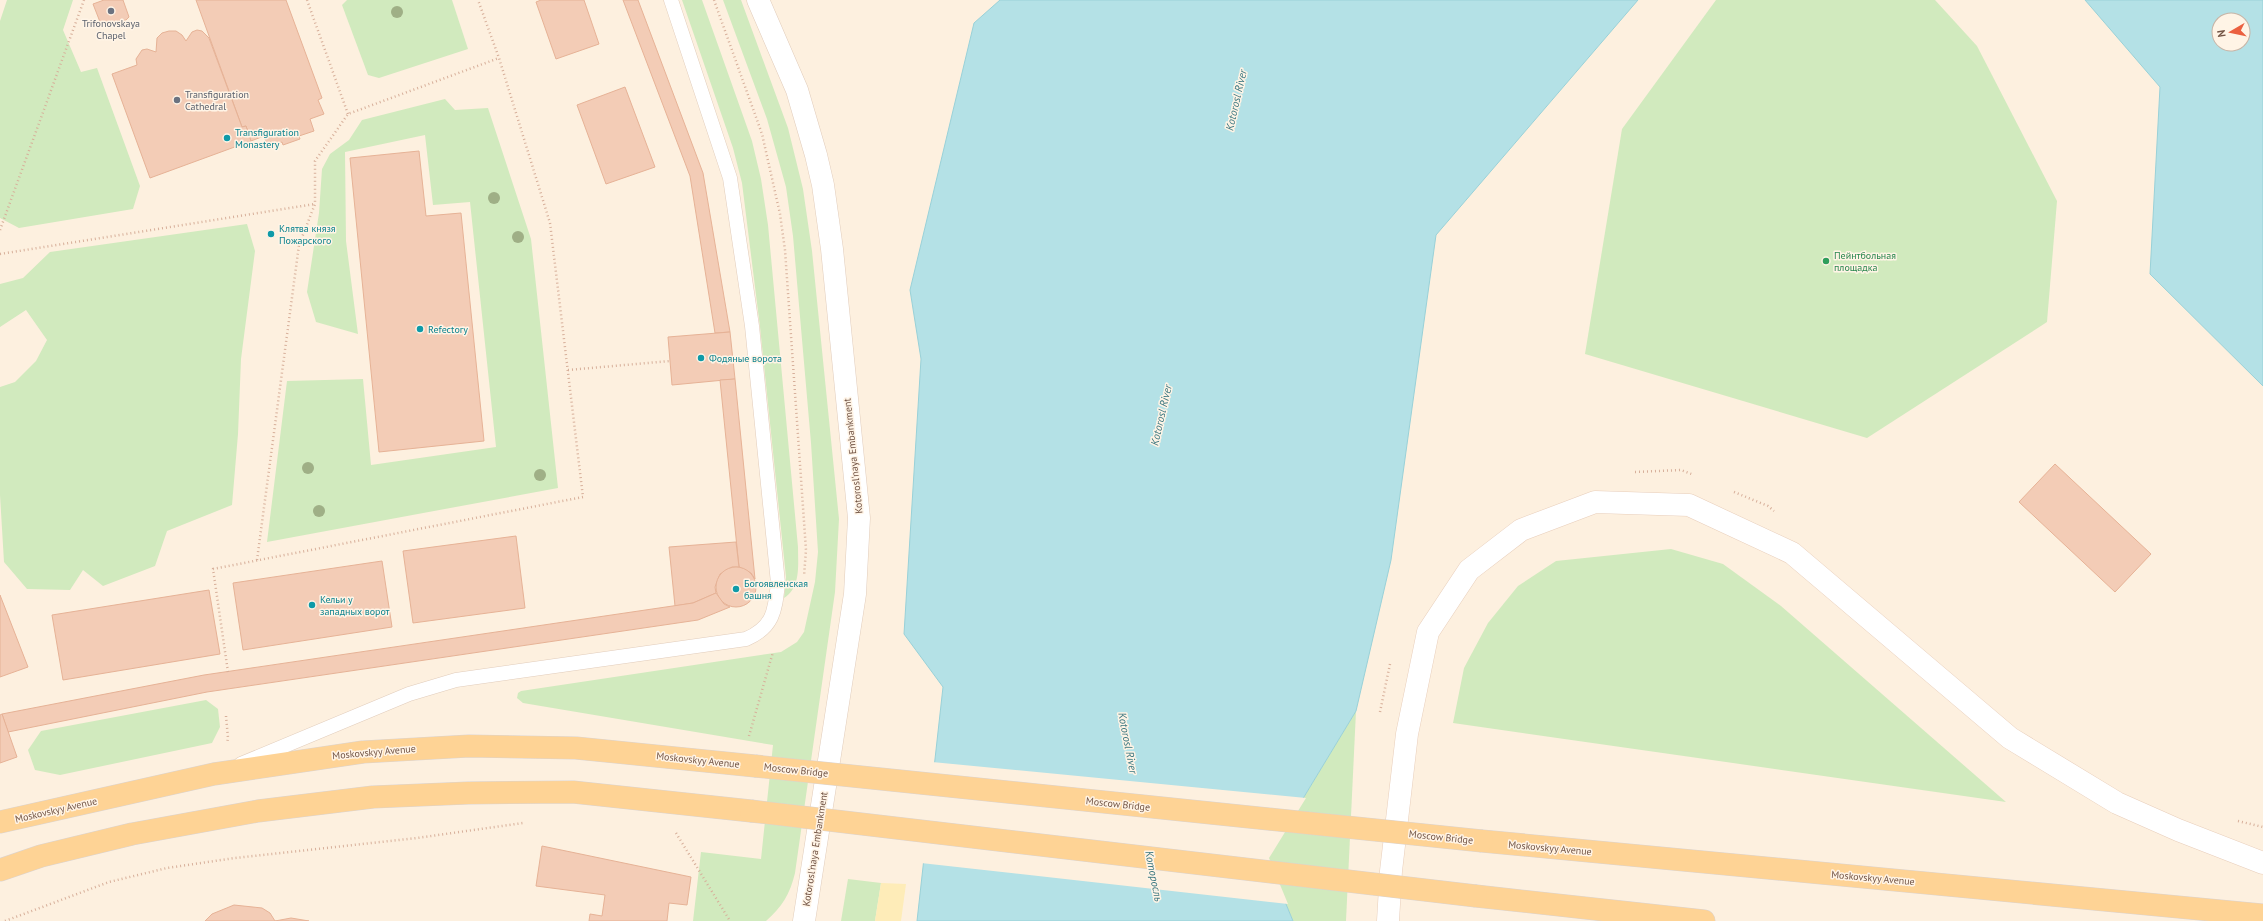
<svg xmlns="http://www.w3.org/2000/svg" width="2263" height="921" font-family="'PT Sans',sans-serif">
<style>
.green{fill:#d1eabe}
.sand{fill:#feecb8}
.water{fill:#b4e1e6;stroke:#99d1d8;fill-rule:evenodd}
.pier{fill:#fdf0df}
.building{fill:#f3ccb6;stroke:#e6b296}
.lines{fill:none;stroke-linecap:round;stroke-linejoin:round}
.lane-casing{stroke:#e1ccbb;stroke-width:15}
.street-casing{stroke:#e1ccbb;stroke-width:23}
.secondary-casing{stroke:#e8cebb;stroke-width:23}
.primary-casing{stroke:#dbd3cf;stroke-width:23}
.path{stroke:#d7af9a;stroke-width:2.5;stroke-dasharray:1 3;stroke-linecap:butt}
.lane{stroke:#fff;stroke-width:14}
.street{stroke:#fff;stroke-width:22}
.secondary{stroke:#fff;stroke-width:22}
.primary{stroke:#fed395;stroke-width:22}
.primary-bridge-casing{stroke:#dbd3cf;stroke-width:23;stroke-linecap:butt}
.primary-bridge{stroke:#fed395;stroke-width:22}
.tree{fill:#9faf86}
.worship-dot{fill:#6b7280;stroke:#fff4e6;stroke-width:1.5}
.culture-dot{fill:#0f9aa8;stroke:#fff4e6;stroke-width:1.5}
.leisure-dot{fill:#2e9e5b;stroke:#fff4e6;stroke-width:1.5}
.labels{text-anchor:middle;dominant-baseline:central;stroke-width:3;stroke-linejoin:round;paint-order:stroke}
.worship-label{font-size:10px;fill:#5b616d;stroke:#fff4e6}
.culture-label{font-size:10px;fill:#0d838f;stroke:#fff4e6;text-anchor:start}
.leisure-label{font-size:10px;fill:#27864d;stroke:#fff4e6;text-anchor:start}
.street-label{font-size:10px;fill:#735546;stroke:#fff4e6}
.water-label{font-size:11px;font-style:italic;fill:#3d7881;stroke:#fff4e6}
</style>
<rect width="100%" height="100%" fill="#fdf0df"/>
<!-- green -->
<g class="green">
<path d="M7 0H73L63 30 81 72 97 68 140 186 133 209 19 228 0 218V21Z"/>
<path d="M347 0H452L468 49 379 78 368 75 342 5Z"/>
<path d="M682 0H702L752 141 761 179 768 225 798 547C798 565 801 587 784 598L786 577 760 327 742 183 733 148Z"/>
<path d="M723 0H741L788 128 803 189 812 251 839 519 835 592 795 873C790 894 782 907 766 921H693L701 852 761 859 773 745 523 703 517 698 518 693 521 691 781 652 797 642 804 632 815 582 818 552 811 443 793 236 786 187 767 119Z"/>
<path d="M1716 0H1935L1977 46 2057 201 2047 322 1867 438 1585 354 1622 129Z"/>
<path d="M445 99 455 110 488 108 531 239 558 488 267 542 287 381 363 379 371 465 496 447 470 202 433 205 425 135 345 152 346 241 358 334 316 322 307 292 319 213 322 169 330 154 349 140 362 120Z"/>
<path d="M247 224 255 251 241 359 238 434 232 505 167 531 155 566 103 586 83 570 70 590 27 589 4 562 0 495V387L15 382 36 361 47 340 26 310 0 327V284L23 278 50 252Z"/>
<path d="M1671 549 1723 564 1781 606 2006 802 1453 723 1464 668 1488 623 1518 586 1556 561Z"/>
<path d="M206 700 218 709 220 727 212 743 60 775 35 770 28 750 41 731Z"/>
<path d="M1356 711 1346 921H1293L1267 858Z"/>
<path d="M848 879 881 883 875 921H841Z"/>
</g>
<!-- sand -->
<path class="sand" d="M881 883 906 884 901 921H875Z"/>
<!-- water -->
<g class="water">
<path d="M1000 0H1638L1436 235 1391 560 1356 711 1267 858 1293 921H917L943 687 904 634 921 359 910 290 974 23Z"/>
<path d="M2085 0H2263V386L2150 274 2160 87ZM2219 20H2243V44H2219Z"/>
</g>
<!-- pier -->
<path class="pier" d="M932 762 1306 798 1269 858 1288 904 921 863Z"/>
<!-- building -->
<g class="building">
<path d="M104 0H123L129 17 126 20 102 27 93 4Z"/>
<path d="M196 0H286L322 98 318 100 324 114 310 119 314 131 299 136 300 139 283 145 282 142 268 148 264 136 251 141 246 126 242 127Z"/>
<path d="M541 0H584L599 44 556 59 536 2Z"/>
<path d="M623 0H638L703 173 730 332 715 333 690 176Z"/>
<path d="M197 30 202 31 209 38 242 127 246 126 251 141 150 178 112 74 137 65 136 59 142 50 147 49 156 52 157 38 162 33 169 31H176L182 35 186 41 192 32Z"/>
<path d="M625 87 655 167 606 184 577 105Z"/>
<path d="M419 151 426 216 461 213 484 441 379 452 350 158Z"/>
<path d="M730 332 735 379 672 385 668 337Z"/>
<path d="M735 379 755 579 751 573 739 567 720 380Z"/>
<path d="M2055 464 2151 554 2115 592 2019 502Z"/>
<path d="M516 536 525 608 413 623 403 551Z"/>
<path d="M736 542 739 567H732L720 574 715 587 716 593 693 603 675 606 669 547Z"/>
<path d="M382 561 392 627 243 650 233 583Z"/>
<circle cx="736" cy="587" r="20"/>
<path d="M209 590 220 654 63 680 52 615Z"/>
<path d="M716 593 724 604 730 607 698 620 207 692 8 732 2 714 204 675 693 603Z"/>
<path d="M0 595 28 667 0 677Z"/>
<path d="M2 714 17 757 0 763V715Z"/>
<path d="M542 846 691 877 687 905 669 903 667 921H589L590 914 602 916 605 895 536 886Z"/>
<path d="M234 905 262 908 270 913 275 921 291 918 309 921H205L212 914Z"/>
</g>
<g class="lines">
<!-- lane casing -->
<g class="lane-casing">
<path id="lane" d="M241 764 409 694 456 680 746 639C774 627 775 610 778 583L752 326 730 178 671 0"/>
</g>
<!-- street casing -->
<g class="street-casing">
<path id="street" d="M758 0 797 90 816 155 823 185 832 249 859 518 855 594 804 921"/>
</g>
<!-- secondary casing -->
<g class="secondary-casing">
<path id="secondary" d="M1388 921 1391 871 1407 734 1428 632 1469 570 1521 530 1595 502 1689 505 1792 553 2010 738 2117 803 2178 830 2263 863"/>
</g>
<!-- primary casing -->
<g class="primary-casing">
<g id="primary">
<path d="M0 822 214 774 363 752 469 746 576 748 755 766"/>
<path d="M1482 841 2263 915"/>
<path d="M0 870 41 856 132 834 258 811 373 797 468 793 573 792 751 811"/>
<path d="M1476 896 1704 921"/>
</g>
</g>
<!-- path -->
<g class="path">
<path d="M307 0 348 114"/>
<path d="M714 0 762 134 780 214 785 250 806 550 804 576"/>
<path d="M0 230 84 0"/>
<path d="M0 254 315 204"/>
<path d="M568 370 670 361"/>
<path d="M1635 472 1681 470 1694 475"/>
<path d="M1734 492 1768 506 1774 511"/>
<path d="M257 560 299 245 315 204V161L348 114 499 58"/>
<path d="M228 672 213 569 583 497 550 223 499 58 478 0"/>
<path d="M1380 712 1390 664"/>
<path d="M226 716 228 738 227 743"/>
<path d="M749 736 773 652"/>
<path d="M2238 821 2263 827"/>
<path d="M676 833 730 921"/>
<path d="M5 921 109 882 167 868 235 858 417 838 523 823"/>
</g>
<!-- lane -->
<use href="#lane" class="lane"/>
<!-- street -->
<use href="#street" class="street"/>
<!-- secondary -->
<use href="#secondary" class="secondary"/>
<!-- primary -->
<use href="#primary" class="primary"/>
<!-- primary-bridge casing -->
<g class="primary-bridge-casing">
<g id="primary-bridge">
<path d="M755 766 1482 841"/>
<path d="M751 811 1476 896"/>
</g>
</g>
<!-- primary-bridge -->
<use href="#primary-bridge" class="primary-bridge"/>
</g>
<!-- trees -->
<g class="tree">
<circle cx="397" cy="12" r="6"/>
<circle cx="494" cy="198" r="6"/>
<circle cx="518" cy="237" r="6"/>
<circle cx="308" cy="468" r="6"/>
<circle cx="540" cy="475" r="6"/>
<circle cx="319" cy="511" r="6"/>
</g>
<!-- markers -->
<g class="worship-dot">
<circle cx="111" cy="11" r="4"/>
<circle cx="177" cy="100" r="4"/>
</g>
<g class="culture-dot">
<circle cx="227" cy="138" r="4"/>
<circle cx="271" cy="234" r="4"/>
<circle cx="420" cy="329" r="4"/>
<circle cx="701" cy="358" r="4"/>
<circle cx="736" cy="589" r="4"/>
<circle cx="312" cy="605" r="4"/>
</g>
<circle class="leisure-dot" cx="1826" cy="261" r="4"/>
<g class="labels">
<!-- worship labels -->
<g class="worship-label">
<text x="111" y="23">Trifonovskaya<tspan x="111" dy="12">Chapel</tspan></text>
<text x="185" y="94" text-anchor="start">Transfiguration<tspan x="185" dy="12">Cathedral</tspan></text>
</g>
<!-- culture labels -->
<g class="culture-label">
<text x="235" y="132">Transfiguration<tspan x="235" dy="12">Monastery</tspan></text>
<text x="279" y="228">Клятва князя<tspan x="279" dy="12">Пожарского</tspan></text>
<text x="428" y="329">Refectory</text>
<text x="709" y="358">Фодяные ворота</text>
<text x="744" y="583">Богоявленская<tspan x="744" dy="12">башня</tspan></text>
<text x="320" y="599">Кельи у<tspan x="320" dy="12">западных ворот</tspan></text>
</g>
<!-- leisure labels -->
<g class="leisure-label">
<text x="1834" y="255">Пейнтбольная<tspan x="1834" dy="12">площадка</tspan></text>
</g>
<!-- street labels -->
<g class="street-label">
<text transform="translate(853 456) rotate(-96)">Kotorosl'naya Embankment</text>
<text transform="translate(374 752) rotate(-5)">Moskovskyy Avenue</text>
<text transform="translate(698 760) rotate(6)">Moskovskyy Avenue</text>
<text transform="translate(796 770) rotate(6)">Moscow Bridge</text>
<text transform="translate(1118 804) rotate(6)">Moscow Bridge</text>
<text transform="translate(56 810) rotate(-13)">Moskovskyy Avenue</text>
<text transform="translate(1441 837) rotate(6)">Moscow Bridge</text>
<text transform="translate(1550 848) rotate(5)">Moskovskyy Avenue</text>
<text transform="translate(815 849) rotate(-81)">Kotorosl'naya Embankment</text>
<text transform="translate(1873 878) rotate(5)">Moskovskyy Avenue</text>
</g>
<!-- water labels -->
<g class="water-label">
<text transform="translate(1236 100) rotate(-77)">Kotorosl River</text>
<text transform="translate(1161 415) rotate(-77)">Kotorosl River</text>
<text transform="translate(1128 743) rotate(79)">Kotorosl River</text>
<text transform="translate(1154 876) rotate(79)">Которосль</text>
</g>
</g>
<!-- north arrow -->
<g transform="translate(2231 32) rotate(261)"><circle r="19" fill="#fff4e6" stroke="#c7b4a6"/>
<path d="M0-3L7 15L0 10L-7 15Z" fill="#eb6040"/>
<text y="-6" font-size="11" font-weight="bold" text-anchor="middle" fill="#735546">N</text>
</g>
</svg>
